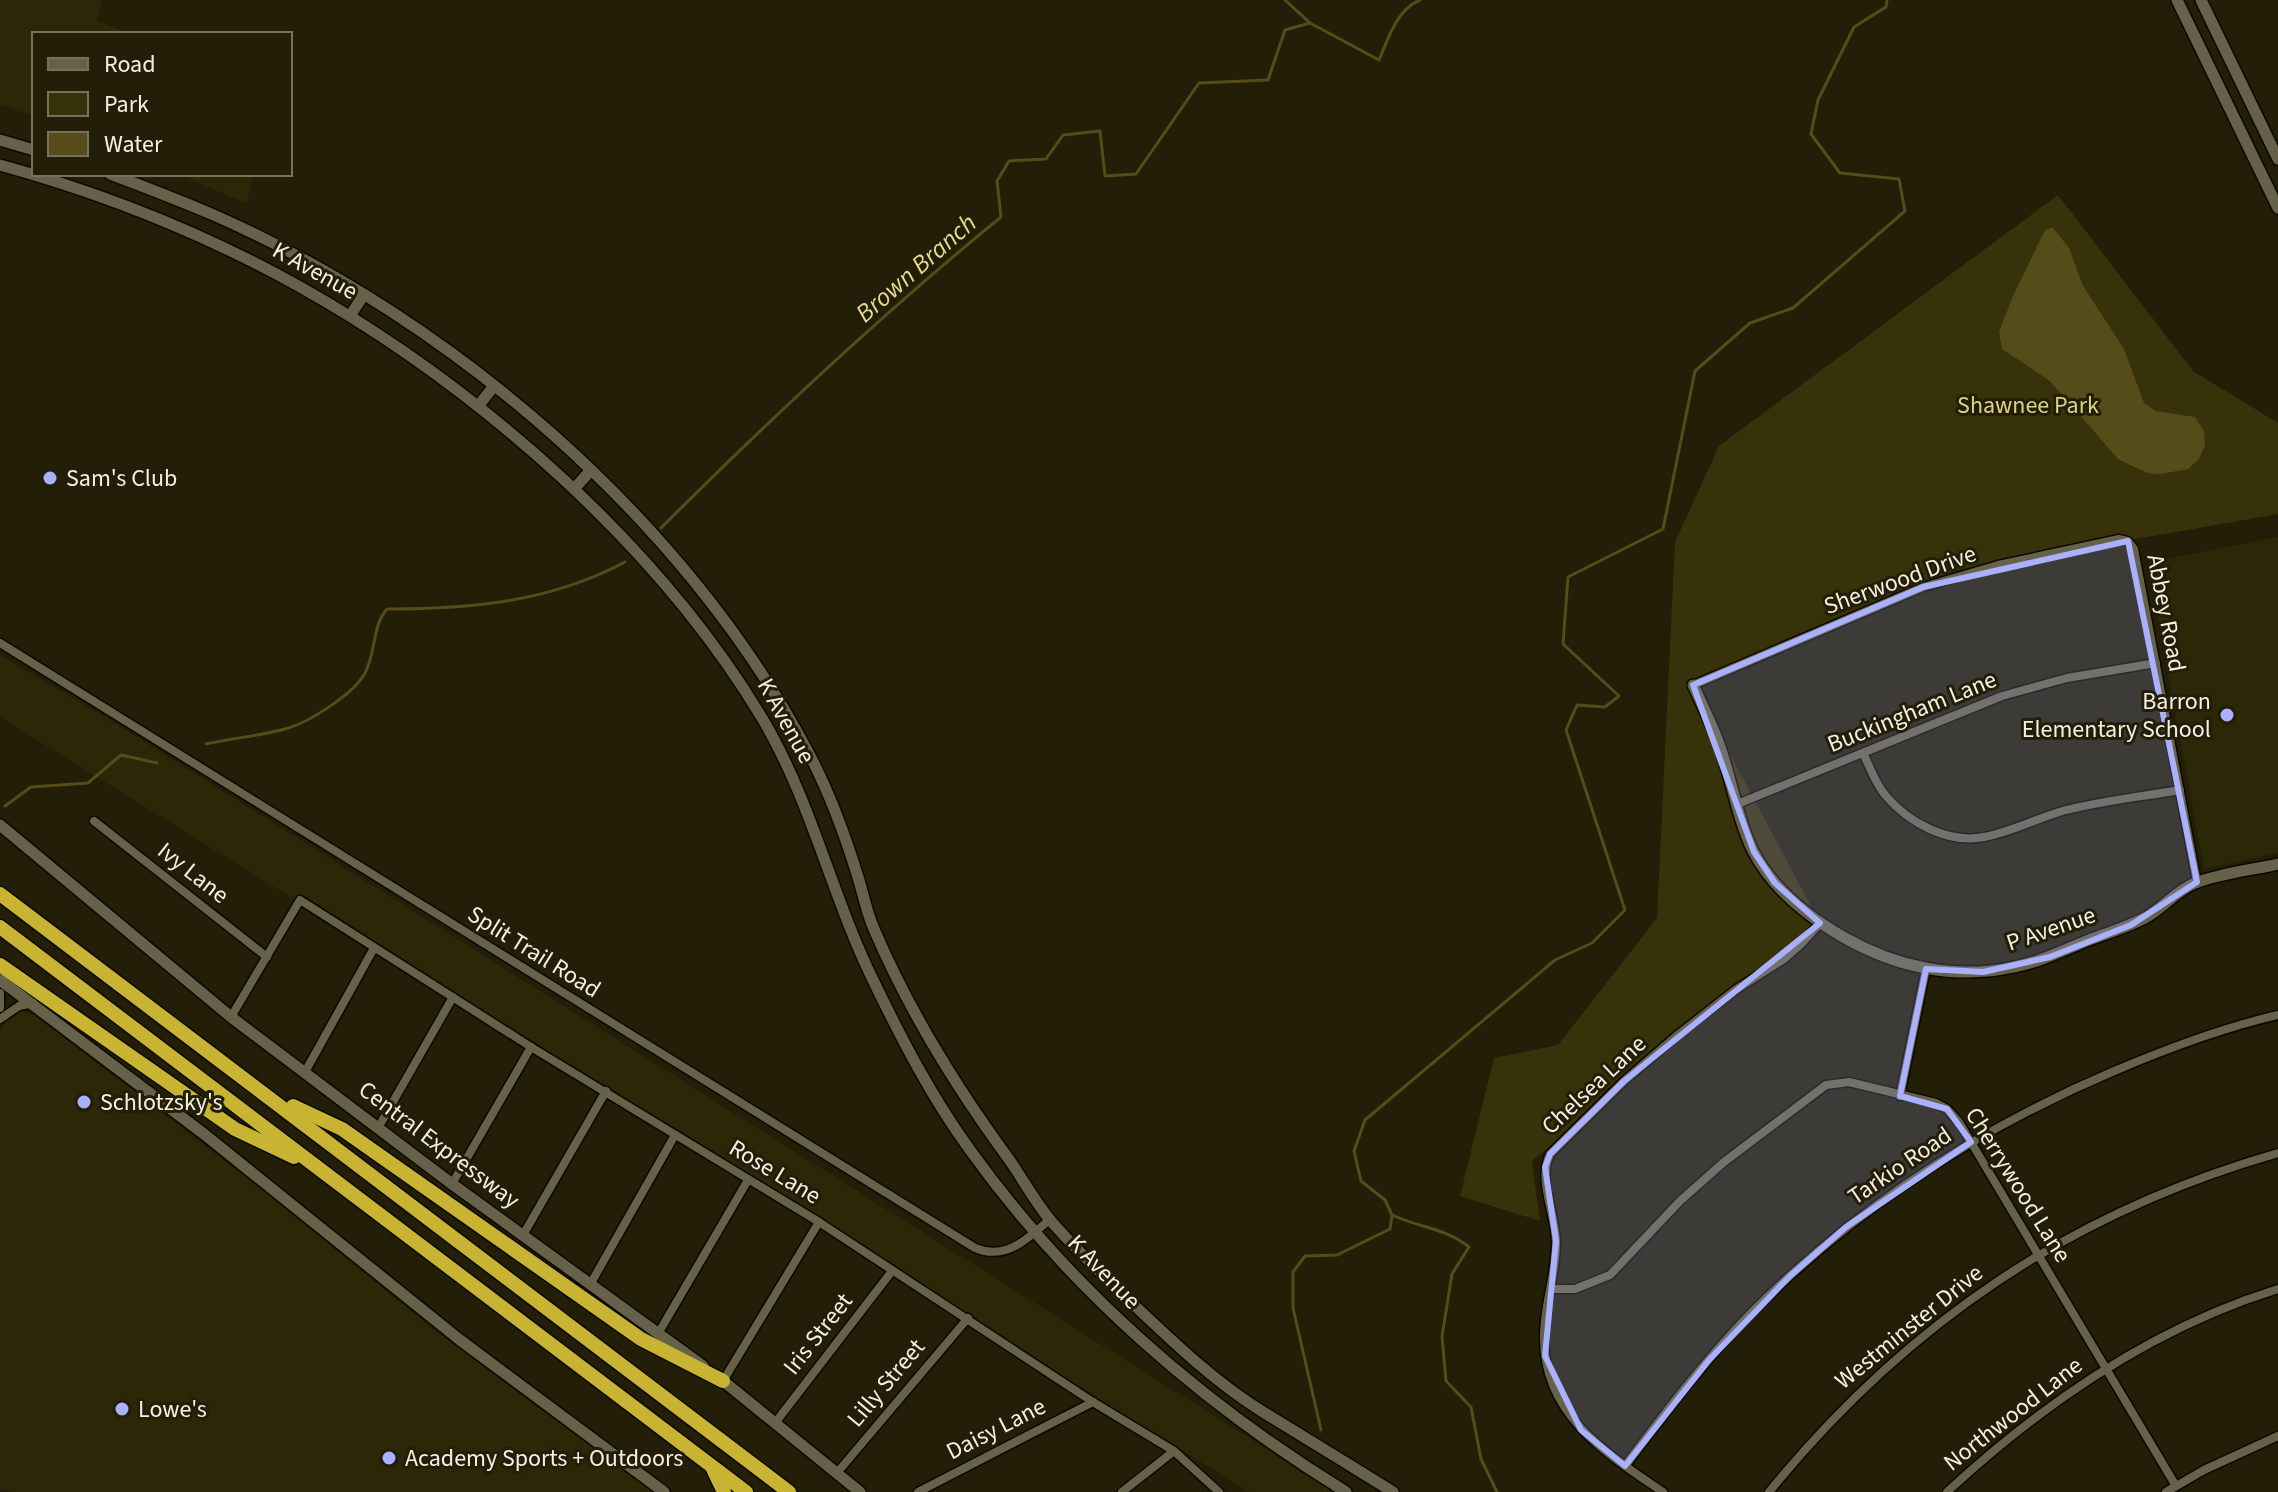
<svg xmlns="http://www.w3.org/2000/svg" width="2278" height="1492" font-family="'Source Sans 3',sans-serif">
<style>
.built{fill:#2c2707}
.green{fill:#38320a}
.water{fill:#554c1a}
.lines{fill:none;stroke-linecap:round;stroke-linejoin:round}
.stream{stroke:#554c1a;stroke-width:3}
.street-casing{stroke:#0b0800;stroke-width:11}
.secondary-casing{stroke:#0b0800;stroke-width:14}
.highway-casing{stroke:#0b0800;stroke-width:17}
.street{stroke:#666249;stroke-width:8}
.secondary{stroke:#666249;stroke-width:11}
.highway{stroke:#c8b332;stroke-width:14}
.marked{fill:#a9b0fc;fill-opacity:0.2;stroke:#a9b0fc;stroke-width:6;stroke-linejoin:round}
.poi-dot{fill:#a9b0fc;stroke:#221e07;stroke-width:3}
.labels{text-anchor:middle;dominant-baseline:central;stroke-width:6;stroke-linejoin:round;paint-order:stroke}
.street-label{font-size:24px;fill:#f4f1e3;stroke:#221e07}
.park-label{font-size:24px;fill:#ded183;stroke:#221e07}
.poi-label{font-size:24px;fill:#f4f1e3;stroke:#221e07;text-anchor:start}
.water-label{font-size:26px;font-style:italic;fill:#e7da8c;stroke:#221e07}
</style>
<rect width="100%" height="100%" fill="#221e07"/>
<!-- built -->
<g class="built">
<path d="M0 0H102L97 20 131 34H34V116L0 105Z"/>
<path d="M179 174H253L247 204Z"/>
<path d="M2278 537V853L2204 869 2150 578 2154 561Z"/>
<path d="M0 655 110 720 1335 1492H1249L0 717Z"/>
<path d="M20 1010 34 1015 260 1188 438 1333 654 1492H14L0 1488V1031L8 1017Z"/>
</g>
<!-- green -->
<path class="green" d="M2058 195 2193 371 2278 423V514L1959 570 1693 685 1820 923 1532 1161 1540 1221 1460 1196 1494 1058 1558 1045 1657 918 1675 542 1719 446Z"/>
<!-- water -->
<path class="water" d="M2053 228 2069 248 2083 286 2124 349 2144 403 2155 411 2195 417 2204 431 2205 445 2199 459 2188 469 2161 474 2147 473 2118 459 2050 381 2002 349 1999 332 2013 296 2045 230Z"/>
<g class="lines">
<!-- stream -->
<g class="stream">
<path d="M1285 0 1310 23"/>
<path d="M661 528C770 419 882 314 1001 217L997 181 1009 161 1046 159 1063 135 1100 131 1105 176 1136 174 1199 83 1268 80 1285 30 1310 23 1379 60C1388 39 1397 9 1420 0"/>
<path d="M206 744C232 738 260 736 285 729 308 723 354 694 365 673 376 653 372 626 387 609 471 609 550 602 625 562"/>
<path d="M5 806 31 787 88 783 121 755 157 763"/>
<path d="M1392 1215C1420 1228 1443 1227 1469 1247L1452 1274 1442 1336 1446 1381 1471 1407 1481 1459 1497 1492"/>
<path d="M1321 1430 1293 1308V1272L1305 1256 1337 1255 1390 1229 1392 1215 1385 1200 1361 1181 1354 1151 1365 1120 1555 960 1592 943 1625 910 1566 730 1577 705 1605 707 1619 696 1563 644 1568 577 1663 529 1695 371 1750 323 1793 308 1905 211 1899 179 1840 173 1811 134 1818 100 1854 27 1886 7 1887 0"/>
</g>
<!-- street casing -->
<g class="street-casing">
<g id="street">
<path d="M0 643 975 1248C1006 1261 1027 1239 1049 1220"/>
<path d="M1693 685 1923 587 1998 565 2119 539 2128 541 2134 549 2197 882"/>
<path d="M1863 753C1870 767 1876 785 1886 796 1909 823 1948 844 1984 837 2010 832 2034 820 2059 812 2098 801 2140 797 2180 790"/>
<path d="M1735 805 2002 696 2067 678 2156 663"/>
<path d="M94 821 267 957"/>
<path d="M0 993V1008"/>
<path d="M231 1017 300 900 531 1047 819 1222 1093 1402 1174 1451 1219 1492"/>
<path d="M0 1019 19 1006 33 1003"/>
<path d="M305 1072 374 948"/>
<path d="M1900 1096 1926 969"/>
<path d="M378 1128 453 997"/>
<path d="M452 1184 531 1047"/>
<path d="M523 1235 606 1091"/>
<path d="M591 1283 675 1135"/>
<path d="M1551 1289H1575L1610 1275 1680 1201 1724 1162 1826 1085 1849 1082 1936 1103 1947 1109 1959 1122 2176 1486"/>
<path d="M659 1332 748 1180"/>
<path d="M723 1381 819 1222"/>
<path d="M775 1423 892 1271"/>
<path d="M1625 1466C1665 1413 1705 1360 1752 1312 1855 1209 1978 1129 2112 1072 2166 1049 2221 1028 2278 1015"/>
<path d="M836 1474 968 1318"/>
<path d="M918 1492 1093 1402"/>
<path d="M1122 1492 1174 1451"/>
<path d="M1663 1492C1607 1454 1545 1416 1544 1340 1543 1307 1556 1276 1556 1243 1556 1214 1537 1181 1550 1154L1624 1081 1675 1037 1735 990 1784 959 1801 944 1820 923"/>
<path d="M1769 1492C1906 1324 2069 1213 2278 1153"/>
<path d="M1947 1492C2043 1403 2152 1328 2278 1289"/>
<path d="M2166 1492 2204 1470 2278 1436"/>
</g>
</g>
<!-- secondary casing -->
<g class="secondary-casing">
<g id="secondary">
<path d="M2177 0 2278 208"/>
<path d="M2201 0 2278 159"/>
<path d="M0 140 34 150"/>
<path d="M0 165C215 224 396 326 561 477 638 548 708 628 762 718 811 800 831 894 873 980 901 1038 932 1098 970 1150 1069 1288 1201 1403 1346 1492"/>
<path d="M110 174C145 187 181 201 216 216 454 322 684 519 807 750 828 789 844 832 857 874 863 892 866 911 874 929 909 1011 956 1087 1008 1158 1023 1179 1035 1202 1051 1221 1076 1250 1104 1276 1132 1303 1173 1342 1215 1382 1263 1412 1307 1439 1350 1465 1393 1492"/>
<path d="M350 316 363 296"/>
<path d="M479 405 494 386"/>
<path d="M574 489 591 470"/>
<path d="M1693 685C1702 705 1713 726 1720 747 1732 781 1737 818 1753 851 1773 890 1808 917 1845 938 1896 967 1955 980 2014 967 2040 962 2064 950 2089 940 2108 933 2127 927 2145 918 2163 908 2176 891 2195 883 2221 873 2251 870 2278 864"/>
<path d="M0 825 231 1017 452 1184 703 1366"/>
<path d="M0 980 204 1134 460 1340 664 1492"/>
<path d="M717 1376 860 1492"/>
</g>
</g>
<!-- highway casing -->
<g class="highway-casing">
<g id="highway">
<path d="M0 894 789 1492"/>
<path d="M0 927 746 1492"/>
<path d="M0 965 235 1129 294 1157"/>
<path d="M293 1106 342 1129 641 1339 723 1381"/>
<path d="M713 1469 724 1492"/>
</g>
</g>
<!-- street -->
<use href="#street" class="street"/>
<!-- secondary -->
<use href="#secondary" class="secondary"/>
<!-- highway -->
<use href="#highway" class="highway"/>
</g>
<!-- marked area -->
<path class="marked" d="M2128 541 2197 882 2131 925 2050 957 1983 972 1926 969 1900 1096 1947 1109 1971 1142 1846 1227 1790 1276 1709 1360 1625 1466 1581 1430 1545 1356 1556 1241 1545 1167 1550 1154 1624 1081 1820 923 1775 883 1754 852 1693 685 1923 587Z"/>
<!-- markers -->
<g class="poi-dot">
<circle cx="50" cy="478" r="8"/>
<circle cx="2227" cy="715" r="8"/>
<circle cx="84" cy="1102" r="8"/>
<circle cx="122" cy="1409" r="8"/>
<circle cx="389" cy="1458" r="8"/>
</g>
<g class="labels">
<!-- street labels -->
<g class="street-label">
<text transform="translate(315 271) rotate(29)">K Avenue</text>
<text transform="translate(1900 580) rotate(-20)">Sherwood Drive</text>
<text transform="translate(2166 613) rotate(79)">Abbey Road</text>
<text transform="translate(1912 712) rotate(-22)">Buckingham Lane</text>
<text transform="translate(786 721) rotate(61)">K Avenue</text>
<text transform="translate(193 873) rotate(38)">Ivy Lane</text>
<text transform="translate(2051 929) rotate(-19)">P Avenue</text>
<text transform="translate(534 952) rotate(32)">Split Trail Road</text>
<text transform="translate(1594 1085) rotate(-43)">Chelsea Lane</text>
<text transform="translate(439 1145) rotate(37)">Central Expressway</text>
<text transform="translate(1900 1166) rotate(-34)">Tarkio Road</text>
<text transform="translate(775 1172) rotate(31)">Rose Lane</text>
<text transform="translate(2018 1185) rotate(58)">Cherrywood Lane</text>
<text transform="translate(1104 1272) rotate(46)">K Avenue</text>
<text transform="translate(1909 1327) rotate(-39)">Westminster Drive</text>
<text transform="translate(818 1334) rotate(-52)">Iris Street</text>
<text transform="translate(886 1383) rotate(-50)">Lilly Street</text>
<text transform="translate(2013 1414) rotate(-38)">Northwood Lane</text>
<text transform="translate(996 1429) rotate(-27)">Daisy Lane</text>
</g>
<!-- park labels -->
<g class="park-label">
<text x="2028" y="405">Shawnee Park</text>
</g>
<!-- poi labels -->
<g class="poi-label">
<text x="66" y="478">Sam's Club</text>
<text x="2211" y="701" text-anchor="end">Barron<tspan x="2211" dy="28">Elementary School</tspan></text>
<text x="100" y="1102">Schlotzsky's</text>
<text x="138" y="1409">Lowe's</text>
<text x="405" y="1458">Academy Sports + Outdoors</text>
</g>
<!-- water labels -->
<g class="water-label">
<text transform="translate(916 268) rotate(-41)">Brown Branch</text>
</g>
</g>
<!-- legend -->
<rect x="32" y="32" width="260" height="144" fill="#221e07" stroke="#76725f" stroke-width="2"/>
<rect x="48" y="58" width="40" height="12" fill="#666249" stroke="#76725f" stroke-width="2"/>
<text x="104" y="72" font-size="24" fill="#f4f1e3">Road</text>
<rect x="48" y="92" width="40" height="24" fill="#38320a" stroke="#76725f" stroke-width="2"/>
<text x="104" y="112" font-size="24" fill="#f4f1e3">Park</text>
<rect x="48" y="132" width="40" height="24" fill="#554c1a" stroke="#76725f" stroke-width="2"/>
<text x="104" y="152" font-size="24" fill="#f4f1e3">Water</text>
</svg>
